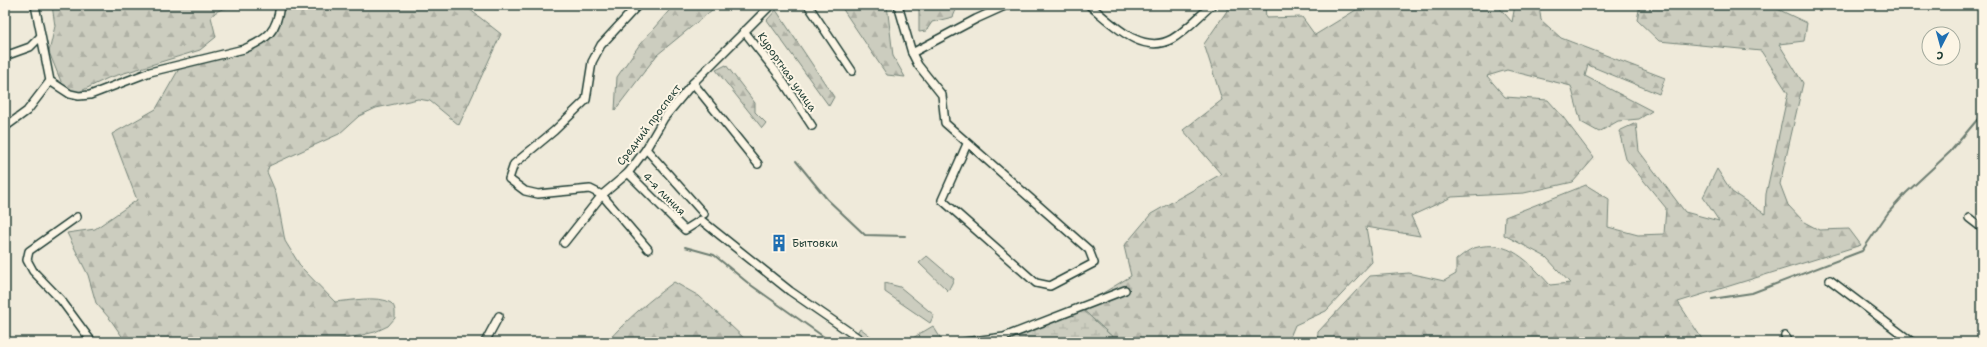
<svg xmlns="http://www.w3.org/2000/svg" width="1987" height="347" font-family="'Shantell Sans',sans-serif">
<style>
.green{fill:#cccdbf;stroke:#76857a}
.forest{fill:url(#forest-firs);stroke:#76857a}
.wetland{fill:url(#wetland-marsh);stroke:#76857a}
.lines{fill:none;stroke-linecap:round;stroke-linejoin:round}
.stream{stroke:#6c7d71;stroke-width:2}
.minor-casing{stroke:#1f3d34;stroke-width:10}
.minor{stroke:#fcf5e5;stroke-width:7}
.labels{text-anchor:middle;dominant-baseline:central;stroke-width:4;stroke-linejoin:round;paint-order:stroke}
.street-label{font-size:11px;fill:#1f3d34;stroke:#fcf5e5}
.poi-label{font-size:11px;fill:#1f3d34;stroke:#fcf5e5;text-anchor:start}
</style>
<defs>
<pattern id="forest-firs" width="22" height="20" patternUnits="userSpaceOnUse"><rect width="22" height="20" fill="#cccdbf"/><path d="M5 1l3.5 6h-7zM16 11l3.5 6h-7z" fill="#afb1a5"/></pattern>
<pattern id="wetland-marsh" width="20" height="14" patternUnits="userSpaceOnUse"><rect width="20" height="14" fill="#cccdbf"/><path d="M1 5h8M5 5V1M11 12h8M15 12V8" fill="none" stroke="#afb1a5"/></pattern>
</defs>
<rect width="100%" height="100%" fill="#efeada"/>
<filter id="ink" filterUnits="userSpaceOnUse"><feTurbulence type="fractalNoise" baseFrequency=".025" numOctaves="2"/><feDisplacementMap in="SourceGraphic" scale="8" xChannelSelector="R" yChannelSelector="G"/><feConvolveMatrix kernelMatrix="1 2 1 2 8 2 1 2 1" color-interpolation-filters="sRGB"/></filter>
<g filter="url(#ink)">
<!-- green -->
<g class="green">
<path d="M927 256 954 279 948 291 919 263Z"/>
<path d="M885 283 900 287 934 315 930 323 885 292Z"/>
<path d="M933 326 943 342H906Z"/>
<path d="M860 328 878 342H856L853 340Z"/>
</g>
<!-- forest -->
<g class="forest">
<path d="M52 5H250C236 13 223 2 211 17L216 37 200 50 108 78 79 92 64 89 49 52 55 26Z"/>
<path d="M282 5H464L501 34 459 125 430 101 418 99 376 108 359 116 339 134 269 166 267 172 276 193 285 241 301 267 335 302C348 301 380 295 391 303 396 307 395 313 395 318L388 326 375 332 332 342H126L110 319 96 303 88 275 67 233 95 229 137 200 112 134 156 109 180 67C200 62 265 49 275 34 282 25 282 16 282 5Z"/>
<path d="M674 5H718L657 55 615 110 617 77 640 44Z"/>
<path d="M840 5H887L893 56 905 77 887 75Z"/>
<path d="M924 5H958L953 17 932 22 926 31 919 32V9Z"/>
<path d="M1231 5 1265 6 1266 18 1302 17 1315 35 1364 5H1497L1512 22 1515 5H1539L1541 20 1561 38 1665 78 1659 94 1588 65 1585 76 1652 111 1639 119 1618 121 1599 132 1581 122 1571 86 1507 70 1487 76 1505 97 1548 100 1563 117 1594 158 1573 182 1524 193 1452 197 1411 216 1420 236 1366 227 1372 262 1326 311 1295 325 1288 342H1118L1080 307 1131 276 1124 246 1151 214 1221 174 1183 130 1222 100 1204 44Z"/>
<path d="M1640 5H1769L1807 23 1804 41 1779 44 1803 83 1780 184 1788 205 1804 222 1819 230 1849 229 1861 245 1678 302 1704 342H1317L1318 332 1370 276 1409 273 1444 281 1456 274V260C1461 256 1468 250 1474 248 1509 238 1529 262 1550 285L1570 283 1546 257 1504 235 1505 217 1586 185 1609 199 1608 227 1638 235 1664 234 1666 208 1626 159 1619 131 1636 123 1639 151 1685 212 1719 221 1703 197 1717 169 1732 192 1765 214 1766 194 1788 93 1761 51 1659 41 1637 20Z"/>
<path d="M776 10 834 97 829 106 767 20Z"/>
<path d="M726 65 755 103V112L766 123 762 128 716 70Z"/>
<path d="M674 282 699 296 745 339 744 342H607C627 319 650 300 674 282Z"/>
</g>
<!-- wetland -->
<path class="wetland" d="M1080 307 1118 342H1006Z"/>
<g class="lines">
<!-- stream -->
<g class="stream">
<path d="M796 161 827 199 865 235 905 236"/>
<path d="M685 247 714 255 748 283 831 342"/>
<path d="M1712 299 1752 293 1862 251 1888 213 1906 193 1950 152 1982 114"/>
</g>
<!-- minor casing -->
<g class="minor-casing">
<g id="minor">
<path d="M35 5 50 81 70 94 79 96 90 95 150 72 244 49C268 39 277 31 280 5"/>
<path d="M638 5 601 45 592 62 586 100 554 131 514 164 509 179 525 191 538 194 590 189 602 195 648 249"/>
<path d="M808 5 852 71"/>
<path d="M898 5 912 53 976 19 1007 5"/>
<path d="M1089 5C1112 23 1141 56 1172 39 1186 31 1199 16 1212 5"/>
<path d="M744 31 778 74 812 126"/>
<path d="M912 53 918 65 942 95 945 123 1089 250 1094 263 1050 286 1036 283 942 200 967 144"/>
<path d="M5 56 30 47 40 37"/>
<path d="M693 83 758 164"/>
<path d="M5 127 27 111 50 81"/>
<path d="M646 149 704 214"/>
<path d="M628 173 685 230 701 220 790 291 864 342"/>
<path d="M77 217 29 251 27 260 33 271 61 300 92 342"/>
<path d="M1969 218 1982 228"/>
<path d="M564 243 602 195 628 173 646 149 664 118 693 83 771 5"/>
<path d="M1830 280 1912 342"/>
<path d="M1785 336 1789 342"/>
<path d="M485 342 499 316"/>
<path d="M965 342 1004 337 1125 290"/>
</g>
</g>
<!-- minor -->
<use href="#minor" class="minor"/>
</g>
</g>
<!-- icons -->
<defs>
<g id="building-bare" transform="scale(1.38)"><path d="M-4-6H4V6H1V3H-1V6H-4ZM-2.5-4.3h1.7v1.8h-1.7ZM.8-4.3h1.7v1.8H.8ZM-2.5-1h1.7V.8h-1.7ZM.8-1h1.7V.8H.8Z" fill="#1f6fb2" stroke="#fcf5e5" stroke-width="2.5" paint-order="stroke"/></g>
</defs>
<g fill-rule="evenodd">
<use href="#building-bare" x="779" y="243"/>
</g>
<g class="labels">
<!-- street labels -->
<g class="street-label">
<text transform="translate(787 72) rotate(55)">Курортная улица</text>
<text transform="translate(649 125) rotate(-53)">Средний проспект</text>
<text transform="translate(664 194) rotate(45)">4-я линия</text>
</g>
<!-- poi labels -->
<g class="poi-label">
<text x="792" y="243">Бытовки</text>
</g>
</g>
<!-- margin -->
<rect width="1987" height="347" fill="none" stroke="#fcf5e5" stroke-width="20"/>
<rect x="10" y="10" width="1967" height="327" fill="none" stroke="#1f3d34" stroke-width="1.5" filter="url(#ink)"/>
<!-- north arrow -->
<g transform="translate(1941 46) rotate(186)"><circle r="19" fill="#fcf5e5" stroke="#a4ab9e"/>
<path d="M0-3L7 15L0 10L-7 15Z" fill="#1f6fb2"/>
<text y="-6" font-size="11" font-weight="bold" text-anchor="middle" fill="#1f3d34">С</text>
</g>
</svg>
